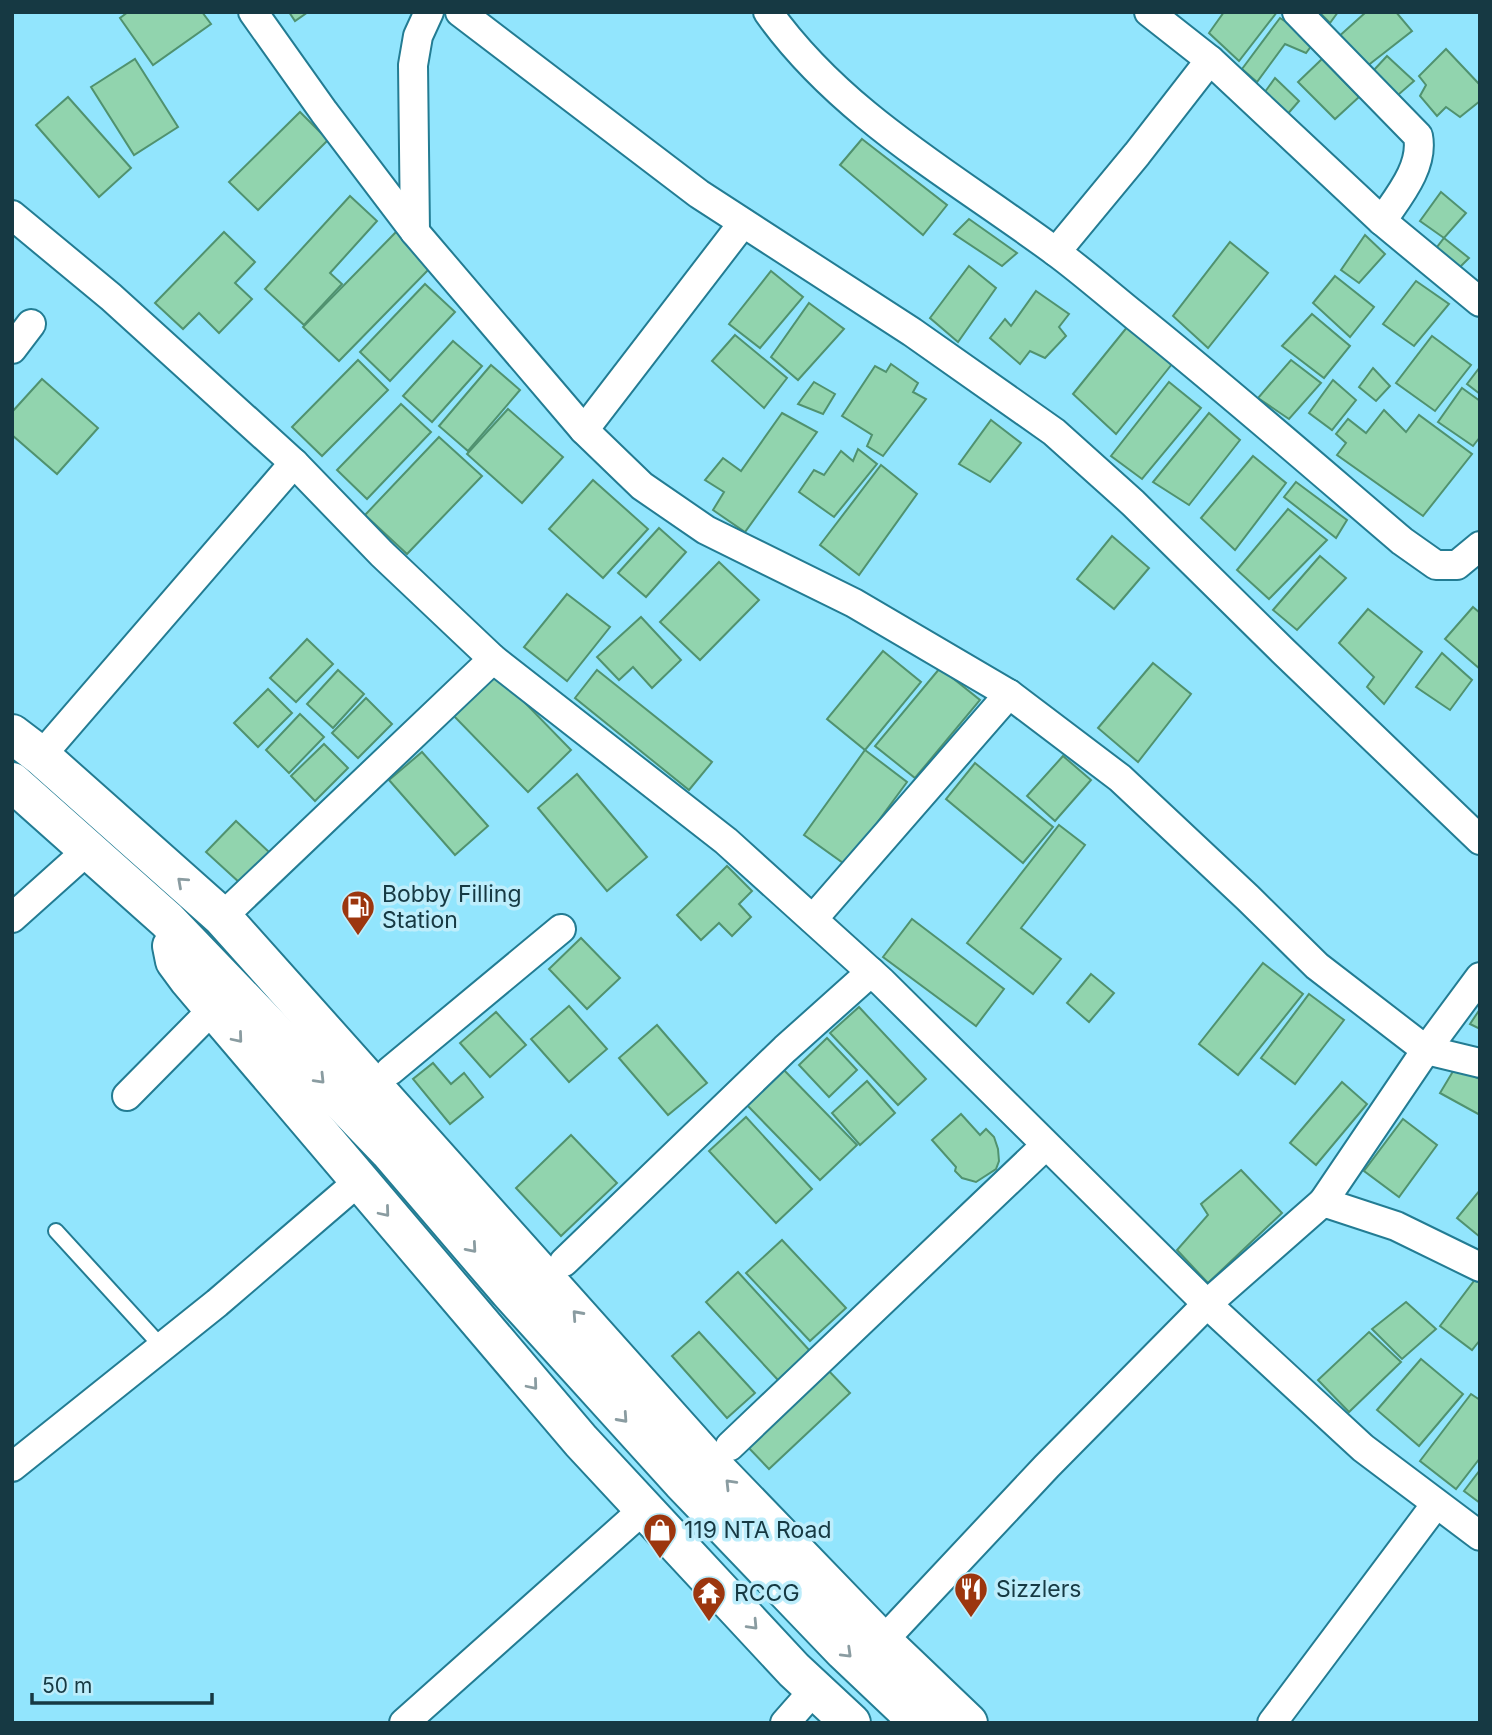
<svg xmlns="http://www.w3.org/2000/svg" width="1492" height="1735" font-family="Inter,sans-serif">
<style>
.building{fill:#91d4ae;stroke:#50926f;stroke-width:2}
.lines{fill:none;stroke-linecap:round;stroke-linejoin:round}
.lane-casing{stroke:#237c93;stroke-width:18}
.street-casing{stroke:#237c93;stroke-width:32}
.secondary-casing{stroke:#237c93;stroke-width:42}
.lane{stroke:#fff;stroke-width:14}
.street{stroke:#fff;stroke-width:28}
.secondary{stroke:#fff;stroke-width:38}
.oneway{stroke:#8a9ca1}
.labels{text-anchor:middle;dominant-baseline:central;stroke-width:7;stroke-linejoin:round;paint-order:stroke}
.poi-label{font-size:23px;fill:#163943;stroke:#bdedfb;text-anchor:start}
</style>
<rect width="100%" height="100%" fill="#92e5fd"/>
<!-- building -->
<g class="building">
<path d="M128 12H202L211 24 153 65 120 18Z"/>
<path d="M289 12H308L295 21Z"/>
<path d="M1224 12H1277L1239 61 1209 33Z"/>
<path d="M1319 12H1338L1330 23Z"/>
<path d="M1366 12H1396L1412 31 1366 67 1336 39Z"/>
<path d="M1280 18 1315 41 1306 53 1285 44 1257 82 1242 69Z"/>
<path d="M1446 49 1480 85V101L1460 117 1446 107 1437 116 1420 96 1426 85 1419 76Z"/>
<path d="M1387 56 1414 81 1398 95 1373 71Z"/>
<path d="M135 59 178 127 134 155 91 87Z"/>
<path d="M1322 59 1359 97 1335 119 1298 82Z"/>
<path d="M1275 78 1299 101 1285 117 1262 96Z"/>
<path d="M68 97 131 168 99 197 36 125Z"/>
<path d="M300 112 328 140 258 210 229 182Z"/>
<path d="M862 139 947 205 923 235 840 165Z"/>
<path d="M1441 192 1466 213 1444 238 1420 221Z"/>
<path d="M350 196 377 221 330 273 342 284 304 325 265 289Z"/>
<path d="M969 219 1017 253 1002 266 954 234Z"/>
<path d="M397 231 432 266 339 361 303 327Z"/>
<path d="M224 232 255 262 235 283 252 299 219 333 199 313 183 329 155 303Z"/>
<path d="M1365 235 1385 254 1359 283 1341 270Z"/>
<path d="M1444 238 1469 258 1460 267 1434 251Z"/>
<path d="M1230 242 1268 273 1208 348 1173 316Z"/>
<path d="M969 266 996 288 958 342 930 318Z"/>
<path d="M771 271 803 297 760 348 729 324Z"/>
<path d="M1335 276 1374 307 1350 337 1313 303Z"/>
<path d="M1416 281 1449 304 1414 346 1383 324Z"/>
<path d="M425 284 455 312 390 381 360 352Z"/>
<path d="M1036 291 1069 314 1059 327 1066 336 1045 358 1030 351 1020 364 990 338 1005 319 1011 326Z"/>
<path d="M809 303 844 329 798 380 771 357Z"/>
<path d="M1312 314 1350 346 1324 378 1282 346Z"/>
<path d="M1128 326 1172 364 1116 434 1073 394Z"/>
<path d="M735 335 787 378 764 408 712 361Z"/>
<path d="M1432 336 1471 365 1435 411 1396 383Z"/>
<path d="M453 341 482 366 432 422 403 396Z"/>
<path d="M358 360 388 390 322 456 292 427Z"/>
<path d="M1291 360 1321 383 1289 419 1258 398Z"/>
<path d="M891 364 918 383 913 392 926 399 883 456 867 446 872 435 842 416 875 366 886 372Z"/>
<path d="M491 365 520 390 468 451 439 426Z"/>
<path d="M1480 367V394L1467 384Z"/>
<path d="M1373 368 1390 386 1376 401 1359 387Z"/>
<path d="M42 379 98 428 57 474 12 435V412Z"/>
<path d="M1333 380 1356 400 1332 430 1309 413Z"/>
<path d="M814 382 835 394 823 414 798 404Z"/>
<path d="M1169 382 1201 408 1142 479 1111 456Z"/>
<path d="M1462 388 1480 401V437L1473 446 1438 422Z"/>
<path d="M401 404 431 432 367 499 337 470Z"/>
<path d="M508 409 563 457 522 503 467 454Z"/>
<path d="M1384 410 1406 432 1419 415 1472 454 1423 516 1337 455 1346 443 1336 434 1348 419 1366 433Z"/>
<path d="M782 413 817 432 745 532 713 510 724 492 705 480 723 458 741 471Z"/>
<path d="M1209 413 1240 440 1189 505 1153 482Z"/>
<path d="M991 420 1021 443 990 482 959 464Z"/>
<path d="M439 437 482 476 407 554 365 515Z"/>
<path d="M858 449 877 464 834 517 799 492 814 470 824 475 841 451 853 461Z"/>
<path d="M1253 456 1286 483 1235 550 1201 518Z"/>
<path d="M881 465 917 494 859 575 820 545Z"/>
<path d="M593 480 648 529 603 578 549 529Z"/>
<path d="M1296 482 1347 520 1336 538 1284 497Z"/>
<path d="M1288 509 1327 540 1269 599 1237 570Z"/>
<path d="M659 528 686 552 646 597 618 573Z"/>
<path d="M1112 536 1149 568 1114 609 1077 579Z"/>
<path d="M1320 556 1346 578 1297 630 1273 610Z"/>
<path d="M719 562 759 600 700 660 660 622Z"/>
<path d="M567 594 610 627 567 681 524 647Z"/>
<path d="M1473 607 1480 613V669L1445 639Z"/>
<path d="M1368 609 1422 652 1384 704 1367 687 1374 677 1339 643Z"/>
<path d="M641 617 681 660 652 688 633 667 619 680 597 657Z"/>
<path d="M307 639 333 664 296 702 270 678Z"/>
<path d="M883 651 921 682 865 750 827 719Z"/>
<path d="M1442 653 1472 680 1450 710 1416 687Z"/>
<path d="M1153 663 1191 694 1138 762 1098 728Z"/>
<path d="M940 668 980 700 915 778 875 746Z"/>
<path d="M338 670 364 694 333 728 307 704Z"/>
<path d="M597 670 712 762 689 790 575 698Z"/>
<path d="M494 671 571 750 528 792 451 713Z"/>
<path d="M268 689 292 713 258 747 234 723Z"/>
<path d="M366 698 392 724 358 758 332 733Z"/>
<path d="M300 714 324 737 289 773 266 750Z"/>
<path d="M324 744 348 768 315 801 291 776Z"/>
<path d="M865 750 907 782 846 865 804 835Z"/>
<path d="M422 752 488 826 455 855 389 780Z"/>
<path d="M1063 756 1091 780 1055 821 1027 796Z"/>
<path d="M975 763 1053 827 1023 863 946 799Z"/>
<path d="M577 774 647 857 607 891 538 808Z"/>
<path d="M236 821 269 852 240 883 206 852Z"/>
<path d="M1059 825 1085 845 1021 928 1061 959 1033 994 967 943Z"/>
<path d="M727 866 752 891 739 904 751 917 732 936 719 923 701 940 677 915Z"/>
<path d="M912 919 1004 989 976 1026 883 957Z"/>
<path d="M581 938 620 978 587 1009 549 969Z"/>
<path d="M1263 963 1303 994 1238 1075 1199 1044Z"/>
<path d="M1091 974 1114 993 1089 1022 1067 1003Z"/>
<path d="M1309 994 1344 1020 1295 1084 1261 1058Z"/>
<path d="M569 1006 607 1049 569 1082 531 1039Z"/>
<path d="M859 1007 926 1079 898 1105 830 1033Z"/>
<path d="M1480 1009V1029L1470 1024Z"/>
<path d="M496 1012 526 1045 490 1077 460 1043Z"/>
<path d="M657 1025 707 1083 668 1115 619 1058Z"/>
<path d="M827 1038 857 1070 829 1097 799 1065Z"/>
<path d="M433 1063 451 1084 464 1073 483 1097 450 1124 413 1079Z"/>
<path d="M781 1067 857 1145 820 1180 744 1102Z"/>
<path d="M1455 1068 1480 1079V1115L1440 1093Z"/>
<path d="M867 1081 895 1113 860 1145 832 1113Z"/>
<path d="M1342 1082 1367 1104 1316 1165 1290 1143Z"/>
<path d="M961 1114 980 1135 986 1129 994 1137 998 1149 999 1161 996 1169 976 1182 962 1178 955 1171 956 1167 932 1140Z"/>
<path d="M746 1117 812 1189 776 1223 709 1151Z"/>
<path d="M1403 1119 1437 1145 1399 1197 1364 1171Z"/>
<path d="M571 1135 617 1183 561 1236 516 1188Z"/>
<path d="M1241 1170 1282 1213 1208 1283 1177 1250 1208 1215 1201 1204Z"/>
<path d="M1480 1190V1237L1457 1218Z"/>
<path d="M782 1240 846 1308 810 1341 746 1273Z"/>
<path d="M738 1272 810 1351 778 1380 706 1302Z"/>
<path d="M1480 1273V1340L1472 1350 1440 1326Z"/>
<path d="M1406 1302 1436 1329 1402 1359 1372 1329Z"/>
<path d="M699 1332 755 1393 727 1418 672 1356Z"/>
<path d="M1369 1332 1401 1362 1349 1412 1318 1380Z"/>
<path d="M1421 1359 1463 1394 1419 1446 1377 1410Z"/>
<path d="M827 1369 850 1393 769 1469 746 1445Z"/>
<path d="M1471 1394 1480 1400V1458L1456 1489 1420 1461Z"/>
<path d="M1480 1470V1503L1464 1491Z"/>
</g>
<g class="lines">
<!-- lane casing -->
<g class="lane-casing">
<path id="lane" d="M56 1231 162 1347"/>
</g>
<!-- street casing -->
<g class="street-casing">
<g id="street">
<path d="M253 12 324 112 415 232 584 430 642 486 706 530 854 603 1009 694 1120 778 1248 898 1317 966 1426 1050 1480 1063"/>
<path d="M460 12 699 194 912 332 1054 432 1133 503 1283 651 1480 840"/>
<path d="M768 12C842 116 955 177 1056 252 1083 272 1108 294 1134 315 1225 388 1313 465 1402 541L1436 565H1457L1480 546"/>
<path d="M1149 12 1210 60 1382 221 1480 302"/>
<path d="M1297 12 1418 136C1424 167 1398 197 1382 221"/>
<path d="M12 215 111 297 294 463 382 554 493 659 726 841 882 982 1207 1304 1363 1448 1480 1536"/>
<path d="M415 232 413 65 418 36 429 12"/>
<path d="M1056 252 1137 154 1210 60"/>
<path d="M12 349 31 324"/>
<path d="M584 430 743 223"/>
<path d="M41 756 294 463"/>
<path d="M222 917 493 659"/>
<path d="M12 918 89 849"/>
<path d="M813 919 1009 694"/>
<path d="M390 1071 561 929"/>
<path d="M127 1096 213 1009"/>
<path d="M1323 1202 1426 1050 1480 977"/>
<path d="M564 1262 785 1049 871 972"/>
<path d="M730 1446 1045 1146"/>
<path d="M12 1467 217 1303 359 1181"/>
<path d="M896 1627 1047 1466 1207 1304 1323 1202 1396 1226 1480 1267"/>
<path d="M404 1723 644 1509"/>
<path d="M785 1723 814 1690"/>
<path d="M1272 1723 1436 1504"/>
</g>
</g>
<!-- secondary casing -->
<g class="secondary-casing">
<g id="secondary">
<path d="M12 734 41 756 222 917 711 1464 878 1637 968 1723"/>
<path d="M12 782 167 920 389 1151 509 1291 682 1482 844 1651 920 1723"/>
<path d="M172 946 175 961 189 980 581 1441 794 1670 851 1723"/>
</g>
</g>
<!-- lane -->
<use href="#lane" class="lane"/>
<!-- street -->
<use href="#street" class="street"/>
<!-- secondary -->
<use href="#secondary" class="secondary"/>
</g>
<!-- one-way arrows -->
<defs><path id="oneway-chevron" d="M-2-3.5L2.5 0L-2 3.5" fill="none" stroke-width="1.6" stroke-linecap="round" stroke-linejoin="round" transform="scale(1.75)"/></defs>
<g class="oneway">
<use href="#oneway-chevron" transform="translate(182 882) rotate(-138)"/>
<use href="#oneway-chevron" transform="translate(238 1038) rotate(50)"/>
<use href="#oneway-chevron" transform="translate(320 1079) rotate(46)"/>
<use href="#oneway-chevron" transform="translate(385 1212) rotate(50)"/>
<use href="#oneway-chevron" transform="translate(472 1248) rotate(49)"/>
<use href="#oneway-chevron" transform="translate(577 1315) rotate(-132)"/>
<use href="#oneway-chevron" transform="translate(533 1385) rotate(50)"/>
<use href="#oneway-chevron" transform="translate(623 1418) rotate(48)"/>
<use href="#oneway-chevron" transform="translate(730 1484) rotate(-134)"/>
<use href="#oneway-chevron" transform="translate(753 1625) rotate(47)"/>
<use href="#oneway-chevron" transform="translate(847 1653) rotate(44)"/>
</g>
<!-- icons -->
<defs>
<g id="fuel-pin" transform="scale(1.75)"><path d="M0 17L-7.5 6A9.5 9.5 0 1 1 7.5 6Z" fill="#9c360e" stroke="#bdedfb"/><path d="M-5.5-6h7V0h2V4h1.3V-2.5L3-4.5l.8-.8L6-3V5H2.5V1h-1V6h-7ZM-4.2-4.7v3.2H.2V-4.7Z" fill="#fff"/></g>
<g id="shop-pin" transform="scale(1.75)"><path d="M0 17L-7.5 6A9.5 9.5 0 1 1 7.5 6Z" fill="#9c360e" stroke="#bdedfb"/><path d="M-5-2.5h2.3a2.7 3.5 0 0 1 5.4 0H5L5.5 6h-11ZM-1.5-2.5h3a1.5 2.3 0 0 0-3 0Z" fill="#fff"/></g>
<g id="restaurant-pin" transform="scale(1.75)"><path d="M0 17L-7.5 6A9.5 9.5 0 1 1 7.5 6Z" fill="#9c360e" stroke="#bdedfb"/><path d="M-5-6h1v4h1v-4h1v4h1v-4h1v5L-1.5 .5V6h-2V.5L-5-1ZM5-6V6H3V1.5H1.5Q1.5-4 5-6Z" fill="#fff"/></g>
<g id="temple-pin" transform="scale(1.75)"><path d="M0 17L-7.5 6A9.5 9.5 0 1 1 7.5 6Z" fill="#9c360e" stroke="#bdedfb"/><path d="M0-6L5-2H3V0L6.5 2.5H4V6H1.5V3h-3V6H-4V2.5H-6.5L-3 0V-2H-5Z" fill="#fff"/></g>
</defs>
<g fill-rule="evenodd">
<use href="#fuel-pin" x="358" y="907"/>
<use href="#shop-pin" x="660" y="1530"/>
<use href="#restaurant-pin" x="971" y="1589"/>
<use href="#temple-pin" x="709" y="1593"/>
</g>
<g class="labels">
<!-- poi labels -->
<g class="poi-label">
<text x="382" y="894">Bobby Filling<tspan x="382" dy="26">Station</tspan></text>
<text x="684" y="1530">119 NTA Road</text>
<text x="996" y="1589">Sizzlers</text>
<text x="734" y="1593">RCCG</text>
</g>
</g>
<!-- border -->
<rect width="1492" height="1735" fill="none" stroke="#163943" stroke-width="28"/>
<!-- scale -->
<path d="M32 1693v10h180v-10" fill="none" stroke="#163943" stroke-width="3.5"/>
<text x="42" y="1693" font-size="21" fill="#163943" stroke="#bdedfb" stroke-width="5" paint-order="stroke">50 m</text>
</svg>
